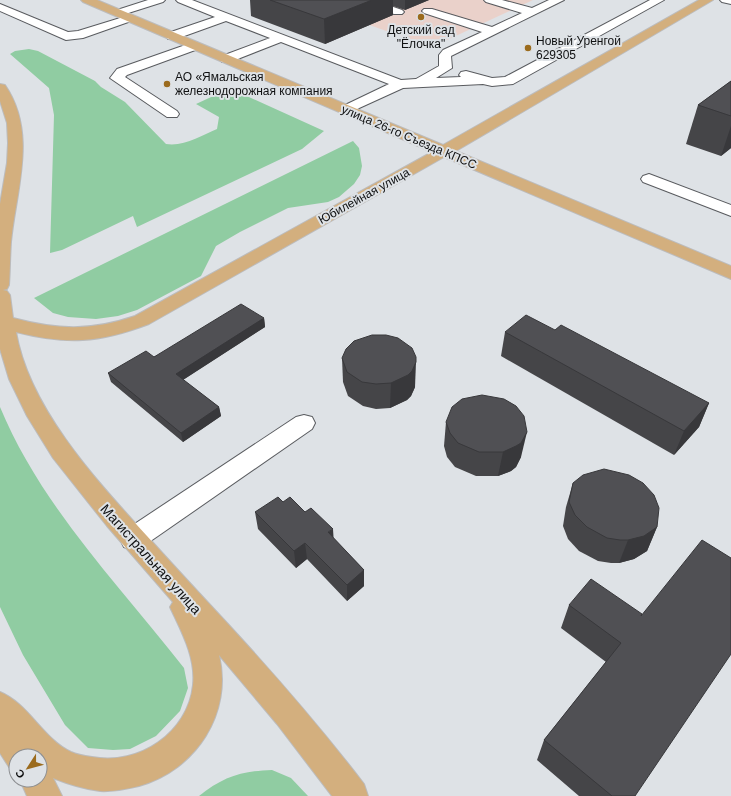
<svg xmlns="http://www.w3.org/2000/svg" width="731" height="796" font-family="Arial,sans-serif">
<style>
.education{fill:#ead1ca}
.green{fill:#90cca2}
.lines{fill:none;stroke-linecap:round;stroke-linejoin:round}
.minor-casing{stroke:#595b5f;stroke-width:2}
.major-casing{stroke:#bcbcbd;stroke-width:2}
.minor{fill:#fff;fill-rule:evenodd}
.major{fill:#d3af7e;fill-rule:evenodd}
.wall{fill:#454548}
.shaded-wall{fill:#38383b}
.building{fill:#505054;stroke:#38383b}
.poi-dot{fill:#9b6b1d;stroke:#dee2e6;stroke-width:1.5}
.labels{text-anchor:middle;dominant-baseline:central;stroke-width:4;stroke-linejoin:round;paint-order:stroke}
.far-poi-label{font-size:12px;fill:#101112;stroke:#dee2e6;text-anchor:start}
.far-street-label{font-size:12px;fill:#101112;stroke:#dee2e6}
.street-label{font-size:14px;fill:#101112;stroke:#dee2e6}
</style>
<rect width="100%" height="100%" fill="#dee2e6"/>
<!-- education -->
<path class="education" d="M298 0H533L432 47Z"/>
<!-- green -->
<g class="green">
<path d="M29 49 38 51 95 81 101 87 125 102 166 144C184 147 202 135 217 129L219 117 196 104 222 92 240 93 324 131 302 149 137 227 133 216 62 250 50 253 54 115 49 88 10 54 15 51Z"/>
<path d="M353 141 359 148 362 166 360 175 354 184 339 197 328 202 288 208 240 232 216 246 201 276 137 310 118 316 96 319 68 317 53 313 34 298Z"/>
<path d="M0 407C41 506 119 585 184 668L188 688 180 711 156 736 130 749 113 750 88 748 65 725 23 655 0 607Z"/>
<path d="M272 770 291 778 308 796H199C223 777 241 771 272 770Z"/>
</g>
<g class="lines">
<!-- minor casing -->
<g class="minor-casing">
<g id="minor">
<path d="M148 0H165L163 2 122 15 118 16 112 13 114 11Z"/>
<path d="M176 0H192L401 80 416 79 439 66V55L443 50 482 32 424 13 422 11 424 9H432L492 27 522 13 486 2 484 0H502L532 8 549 0H564L451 56 452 68 436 78 461 77 459 75 461 72 466 71 492 78 505 77 650 0H664L513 84 492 86 483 84 403 88 346 114 341 113 339 110 341 107 389 84 281 42 230 62H222L220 59 222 56 270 38 226 21 176 39H168L166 36 168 33 215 17 178 2Z"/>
<path d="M356 0H373L402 10 404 12 402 14H394L358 2Z"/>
<path d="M720 0H731V4L722 2Z"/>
<path d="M0 4 68 32 78 31 130 15 136 18 134 20 83 38 66 40 0 11Z"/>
<path d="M194 42 198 43 200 46 198 49 127 75 125 77 177 111 179 114 177 117H167L110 78 117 69Z"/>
<path d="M649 174 731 205V216L643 182 641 179 643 176Z"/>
<path d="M304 415 312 417 315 423 312 429 142 547 133 550 124 547 120 539 124 531 296 417Z"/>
</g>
</g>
<!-- major casing -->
<g class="major-casing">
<path id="major" d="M81 0H97L443 145 699 0H713L456 151 731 266V279L444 157 149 324C99 343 67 345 16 332 29 408 96 480 147 536 173 565 200 594 227 623 275 675 321 728 364 784L368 796H332L277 724 219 655C233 713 196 770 139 786 126 789 113 792 100 791 84 789 68 784 53 778L62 796H27L20 780H40V756H16V770L9 767 0 753V692C29 704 43 739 71 752 78 755 85 756 92 757 139 766 188 733 193 685 196 657 181 631 170 607L173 602 107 526 53 458 27 416 9 379 0 349V204L7 163 8 143 7 123 0 101V84L5 85C38 133 16 190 11 242 10 256 10 271 9 285L7 289 3 290 7 291 10 295 13 318C58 330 91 331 135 316L432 152 83 2Z"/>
</g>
<!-- minor -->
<use href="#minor" class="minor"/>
<!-- major -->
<use href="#major" class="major"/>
</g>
<!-- wall -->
<g class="wall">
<path d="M250 0H429L405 10 393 6V15L325 44 251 16Z"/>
<path d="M731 81V148L721 156 686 144 698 105Z"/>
<path d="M264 318 265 327 183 380 219 407 221 416 183 442 111 382 108 373Z"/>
<path d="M505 332 709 403 699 427 674 455 501 356Z"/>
<path d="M342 358 415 387 411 396 407 400 390 408 376 409 363 406 348 396 343 382Z"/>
<path d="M446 422 521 457 516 467 511 471 498 476H476L455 467 447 457 444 446Z"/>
<path d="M573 483 657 527 647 551 634 559 619 563H611L598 561 579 551 568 539 563 526 566 507Z"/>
<path d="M255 512 333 538 364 570V586L347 601 307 559 296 568 258 529Z"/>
<path d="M569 605 642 614 635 796H579L537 760 544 740 606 662 561 628Z"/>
</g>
<!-- shaded-wall -->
<g class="shaded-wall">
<path d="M372 0H393V15L325 44 324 19Z"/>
<path d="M405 0H429L405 10Z"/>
<path d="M731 126V148L721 156Z"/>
<path d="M264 318 265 327 178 383 176 374Z"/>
<path d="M416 362 415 387 411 396 407 400 390 408 391 383Z"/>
<path d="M709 403 699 427 674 455 684 431Z"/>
<path d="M219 407 221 416 183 442 181 433Z"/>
<path d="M527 432 521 457 516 467 511 471 498 476 503 452Z"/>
<path d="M657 527 647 551 634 559 619 563 628 540Z"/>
<path d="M333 529 334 545 328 532Z"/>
<path d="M305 543 307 559 296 568 294 551Z"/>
<path d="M364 570V586L347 601V585Z"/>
</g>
<!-- building -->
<g class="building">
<path d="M270 0H372L324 19Z"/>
<path d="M731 81V116L698 105Z"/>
<path d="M241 304 264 318 176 374 219 407 181 433 108 373 146 351 154 357Z"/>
<path d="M526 315 555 330 561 325 709 403 684 431 505 332Z"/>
<path d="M372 335H386L398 338 412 348 416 357V362L412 371 408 375 391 383 376 384 362 382 347 372 342 358 346 349 354 341Z"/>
<path d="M482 395 504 399 516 406 524 416 527 432 521 443 516 446 503 452H479L458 443 450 433 446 422 452 407 462 399Z"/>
<path d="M604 469 629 475 643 483 654 495 659 508 657 527 644 536 628 540H620L607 538 587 527 575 515 569 502 573 483 583 475Z"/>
<path d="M278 497 283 502 290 497 305 512 311 508 333 529 328 532 364 570 347 585 305 543 294 551 255 512Z"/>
<path d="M702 540 731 558V654L635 796H612L544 740 621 643 569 605 591 579 642 614 641 616Z"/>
</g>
<!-- markers -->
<g class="poi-dot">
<circle cx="421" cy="17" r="4"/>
<circle cx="528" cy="48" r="4"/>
<circle cx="167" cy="84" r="4"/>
</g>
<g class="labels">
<!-- far-poi labels -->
<g class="far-poi-label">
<text x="421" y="30" text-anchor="middle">Детский сад<tspan x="421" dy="14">"Ёлочка"</tspan></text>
<text x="536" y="41">Новый Уренгой<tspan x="536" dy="14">629305</tspan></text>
<text x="175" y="77">АО «Ямальская<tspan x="175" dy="14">железнодорожная компания</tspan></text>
</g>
<!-- far-street labels -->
<g class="far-street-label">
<text transform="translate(409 137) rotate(23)">улица 26-го Съезда КПСС</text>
<text transform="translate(364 196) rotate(-29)">Юбилейная улица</text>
</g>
<!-- street labels -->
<g class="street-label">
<text transform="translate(151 559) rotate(48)">Магистральная улица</text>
</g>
</g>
<!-- north arrow -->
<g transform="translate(28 768) rotate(234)"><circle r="19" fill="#dee2e6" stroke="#8c8e91"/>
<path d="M0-3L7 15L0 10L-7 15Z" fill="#9b6b1d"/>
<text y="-6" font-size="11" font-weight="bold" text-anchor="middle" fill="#101112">С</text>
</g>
</svg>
